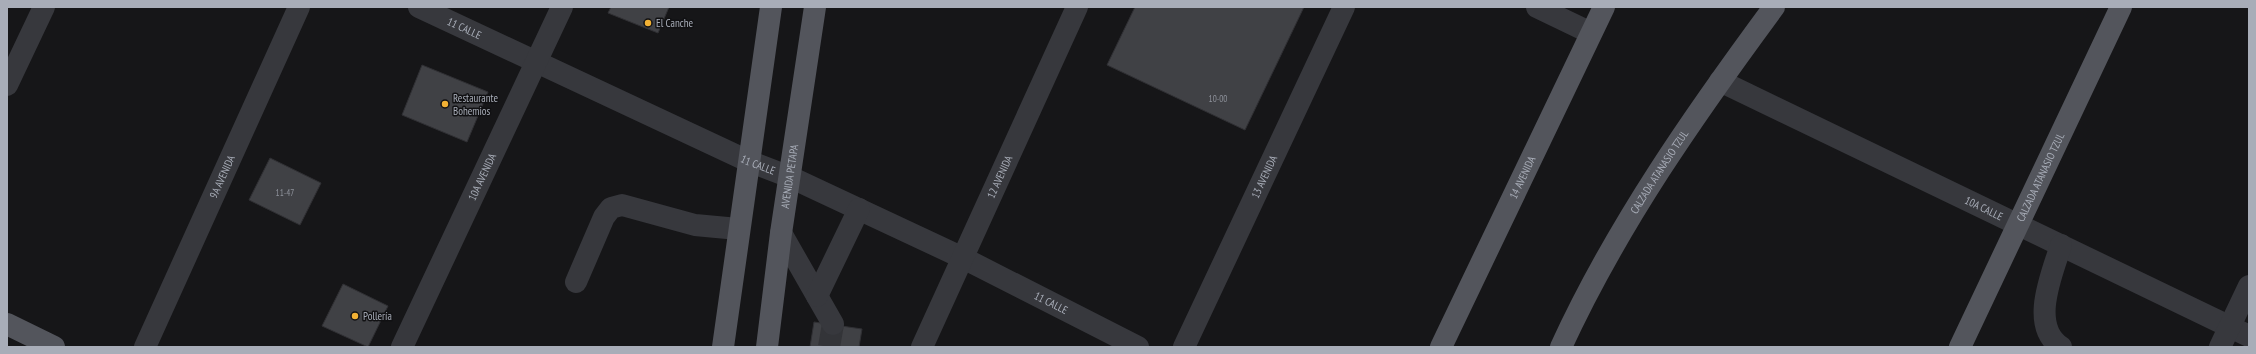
<svg xmlns="http://www.w3.org/2000/svg" width="2256" height="354" font-family="'PT Sans Narrow',sans-serif">
<style>
.building{fill:#404145;stroke:#303034}
.lines{fill:none;stroke-linecap:round;stroke-linejoin:round}
.minor-tunnel{stroke:#333438;stroke-width:22;stroke-dasharray:22 11;stroke-linecap:butt}
.minor{stroke:#37383d;stroke-width:22}
.major{stroke:#53555c;stroke-width:22}
.poi-dot{fill:#f2b134;stroke:#111113;stroke-width:1.5}
.labels{text-anchor:middle;dominant-baseline:central;stroke-width:3;stroke-linejoin:round;paint-order:stroke}
.number-label{font-size:9px;fill:#8e929b}
.poi-label{font-size:11px;fill:#a8adb8;stroke:#111113;text-anchor:start}
.street-label{font-size:11px;fill:#a8adb8;stroke:#111113}
</style>
<rect width="100%" height="100%" fill="#161618"/>
<!-- building -->
<g class="building">
<path d="M611 7H669L658 33 608 13Z"/>
<path d="M1135 7H1304L1245 130 1107 65Z"/>
<path d="M422 65 488 92 467 142 402 115Z"/>
<path d="M270 158 321 183 300 225 249 200Z"/>
<path d="M343 284 388 306 368 347 322 326Z"/>
<path d="M814 322 862 329 859 347H810Z"/>
</g>
<g class="lines">
<!-- minor-tunnel -->
<path class="minor-tunnel" d="M829 347 833 324"/>
<!-- minor -->
<g class="minor">
<path id="s1" d="M419 7 748 161 790 177 963 258 1138 347"/>
<path d="M1537 7 1591 33"/>
<path id="s2" d="M1720 81 2249 336"/>
<path d="M7 85 44 7"/>
<path d="M781 233 833 324"/>
<path d="M576 282 604 217 611 208 622 205 695 225 738 229"/>
<path d="M817 296 859 209"/>
<path id="s3" d="M145 347 299 7"/>
<path id="s4" d="M402 347 562 7"/>
<path id="s5" d="M922 347 1077 7"/>
<path id="s6" d="M1184 347 1344 7"/>
<path d="M2061 347C2029 326 2052 274 2061 245"/>
<path d="M2220 347 2249 286"/>
</g>
<!-- major -->
<g class="major">
<path d="M7 324 54 347"/>
<path d="M723 347 771 7"/>
<path id="s7" d="M767 347 781 233 815 7"/>
<path id="s8" d="M1441 347 1604 7"/>
<path id="s9" d="M1561 347C1617 225 1695 114 1774 7"/>
<path id="s10" d="M1960 347 2121 7"/>
</g>
</g>
<!-- markers -->
<g class="poi-dot">
<circle cx="648" cy="23" r="4"/>
<circle cx="445" cy="104" r="4"/>
<circle cx="355" cy="316" r="4"/>
</g>
<g class="labels">
<!-- number labels -->
<g class="number-label">
<text x="1218" y="98">10-00</text>
<text x="285" y="192">11-47</text>
</g>
<!-- poi labels -->
<g class="poi-label">
<text x="656" y="23">El Canche</text>
<text x="453" y="98">Restaurante<tspan x="453" dy="13">Bohemios</tspan></text>
<text x="363" y="316">Pollería</text>
</g>
<!-- street labels -->
<g class="street-label">
<text stroke="none"><textPath href="#s1" startOffset="50">11 CALLE</textPath></text>
<text stroke="none"><textPath href="#s1" startOffset="374">11 CALLE</textPath></text>
<text stroke="none"><textPath href="#s9" startOffset="201">CALZADA ATANASIO TZUL</textPath></text>
<text stroke="none"><textPath href="#s3" startOffset="187">9A AVENIDA</textPath></text>
<text stroke="none"><textPath href="#s4" startOffset="188">10A AVENIDA</textPath></text>
<text stroke="none"><textPath href="#s7" startOffset="172">AVENIDA PETAPA</textPath></text>
<text stroke="none"><textPath href="#s5" startOffset="187">12 AVENIDA</textPath></text>
<text stroke="none"><textPath href="#s6" startOffset="188">13 AVENIDA</textPath></text>
<text stroke="none"><textPath href="#s8" startOffset="188">14 AVENIDA</textPath></text>
<text stroke="none"><textPath href="#s10" startOffset="188">CALZADA ATANASIO TZUL</textPath></text>
<text stroke="none"><textPath href="#s2" startOffset="293">10A CALLE</textPath></text>
<text stroke="none"><textPath href="#s1" startOffset="698">11 CALLE</textPath></text>
</g>
</g>
<!-- border -->
<rect width="2256" height="354" fill="none" stroke="#a8adb8" stroke-width="16"/>
</svg>
